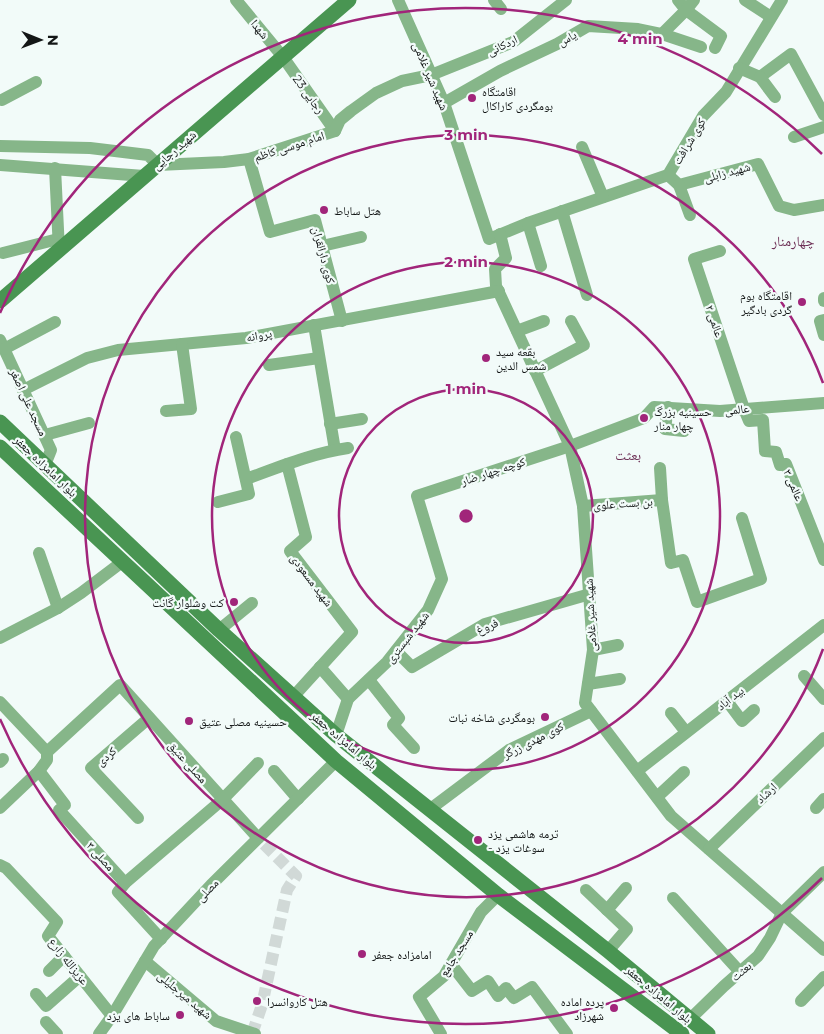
<svg xmlns="http://www.w3.org/2000/svg" width="824" height="1034" font-family="Montserrat,'Noto Naskh Arabic',sans-serif">
<style>
.lines{fill:none;stroke-linecap:round;stroke-linejoin:round}
.street-tunnel{stroke:#d1d9d7;stroke-width:12;stroke-dasharray:12 6;stroke-linecap:butt}
.street{stroke:#86b689;stroke-width:12}
.secondary{stroke:#499552;stroke-width:15}
.ring{fill:none;stroke:#a1257a;stroke-width:2.5}
.poi-dot{fill:#a1257a;stroke:#f2fbf9;stroke-width:2}
.labels{text-anchor:middle;dominant-baseline:central;stroke-width:4.5;stroke-linejoin:round;paint-order:stroke}
.street-label{font-size:12px;fill:#131616;stroke:#f2fbf9}
.poi-label{font-size:12px;fill:#131616;stroke:#f2fbf9;text-anchor:start}
.neighbourhood-label{font-size:14px;fill:#6e3157;stroke:#f2fbf9}
.centre{fill:#a1257a;stroke:#f2fbf9;stroke-width:2.5}
.ring-label{font-size:15px;text-anchor:middle;font-weight:bold;fill:#a1257a;stroke:#f2fbf9;stroke-width:4.5;stroke-linejoin:round;paint-order:stroke}
</style>
<rect width="100%" height="100%" fill="#f2fbf9"/>
<g class="lines">
<!-- street-tunnel -->
<path class="street-tunnel" d="M252 1034 262 1005 287 890 296 876 258 838"/>
<!-- street -->
<g class="street">
<path d="M236 0 283 57 335 131"/>
<path d="M398 0 444 103 489 239 528 223 668 175 703 116 726 92 782 0"/>
<path d="M494 0 501 9"/>
<path d="M678 0 686 10 721 36 715 48"/>
<path d="M745 0 771 17"/>
<path d="M662 34 686 10 694 0"/>
<path d="M739 68 760 77 791 54 824 115"/>
<path d="M760 77 775 97"/>
<path d="M2 100 36 82"/>
<path d="M444 103 500 71 557 44 588 26 638 29 662 34 701 47"/>
<path d="M794 137 824 127"/>
<path d="M0 146 90 148 148 155 158 165 224 162 249 159 335 131 340 120 351 111 376 93 402 81 431 75 513 42 566 0"/>
<path d="M582 147 603 197"/>
<path d="M249 159 270 232 315 220 342 321"/>
<path d="M0 165 144 176"/>
<path d="M55 168 59 250"/>
<path d="M668 175 679 185 758 164 779 206 794 210 824 205"/>
<path d="M679 185 690 215"/>
<path d="M562 211 587 295"/>
<path d="M528 223 541 266"/>
<path d="M500 234 506 258 495 269 496 286 570 446 583 506 593 650 585 703 671 816 824 950"/>
<path d="M322 246 361 237"/>
<path d="M720 251 694 259 744 409 749 421 763 420 765 451 776 452 780 465 786 464 824 560"/>
<path d="M3 253 58 239"/>
<path d="M824 298V301"/>
<path d="M824 320 820 321 824 335"/>
<path d="M314 325 335 450"/>
<path d="M517 331 544 321"/>
<path d="M0 340 51 450 45 465"/>
<path d="M4 349 55 322"/>
<path d="M269 365 319 358"/>
<path d="M535 371 584 345 571 321"/>
<path d="M23 390 87 358 118 350 246 338 499 291"/>
<path d="M668 407 665 429 684 431"/>
<path d="M166 411 191 409 182 344"/>
<path d="M330 424 362 419"/>
<path d="M45 435 89 423"/>
<path d="M287 464 306 537 290 551 352 632 293 697"/>
<path d="M660 468 662 500 671 563 683 560 697 602 761 579 742 518"/>
<path d="M246 479C279 467 313 453 348 448"/>
<path d="M218 502 249 494 236 437"/>
<path d="M583 506 662 500"/>
<path d="M39 553 58 608"/>
<path d="M219 630 252 603"/>
<path d="M0 638 58 608 81 593 122 562"/>
<path d="M593 650 618 645"/>
<path d="M396 651 412 667 485 624 590 594"/>
<path d="M320 667 348 699"/>
<path d="M804 676 824 699"/>
<path d="M369 680 399 718 393 725 414 748"/>
<path d="M588 684 620 679"/>
<path d="M727 701 742 721 754 710"/>
<path d="M0 702 47 752"/>
<path d="M671 713 686 732"/>
<path d="M336 735 348 699 387 662 428 610 442 579 417 496 570 446 644 418 654 407 720 411 824 403"/>
<path d="M0 762 3 759"/>
<path d="M39 771 65 805 59 810 125 883 118 892 161 939"/>
<path d="M274 771 298 799"/>
<path d="M637 771 824 625"/>
<path d="M657 797 684 772"/>
<path d="M0 808 39 771 47 760V752L120 685 258 838"/>
<path d="M816 808 824 799"/>
<path d="M429 810 509 750 591 711"/>
<path d="M138 818 91 768 149 718"/>
<path d="M709 849 824 738"/>
<path d="M0 865 6 868 57 922 48 936 112 1016"/>
<path d="M125 883 222 800 258 763"/>
<path d="M586 890 627 929 608 951"/>
<path d="M673 898 740 972"/>
<path d="M607 910 626 888"/>
<path d="M145 961 216 1021 255 1034"/>
<path d="M451 964 472 991 488 981 498 996 506 988 514 998 532 987 567 1034"/>
<path d="M49 971 64 956"/>
<path d="M36 994 46 1006 80 976"/>
<path d="M801 1001 824 977"/>
<path d="M689 1020 724 986 758 956 770 938 782 913 824 872"/>
<path d="M46 1022 57 1034"/>
<path d="M99 1034 112 1016 154 946 211 885 336 761"/>
<path d="M441 1034 419 997 444 976 481 912 498 895"/>
</g>
<!-- secondary -->
<g class="secondary">
<path d="M0 301 349 0"/>
<path d="M0 422 219 630 336 735 608 951 708 1034"/>
<path d="M0 447 336 761 498 895 682 1034"/>
</g>
</g>
<!-- distance rings -->
<g class="ring">
<circle cx="466" cy="516" r="127"/>
<circle cx="466" cy="516" r="254"/>
<path d="M823 649A381 381 0 1 1 823 383"/>
<path d="M822 878A508 508 0 0 1 0 719M0 313A508 508 0 0 1 822 154"/>
</g>
<!-- markers -->
<g class="poi-dot">
<circle cx="472" cy="98" r="5"/>
<circle cx="324" cy="210" r="5"/>
<circle cx="802" cy="302" r="5"/>
<circle cx="486" cy="358" r="5"/>
<circle cx="644" cy="418" r="5"/>
<circle cx="234" cy="602" r="5"/>
<circle cx="545" cy="717" r="5"/>
<circle cx="189" cy="721" r="5"/>
<circle cx="478" cy="840" r="5"/>
<circle cx="362" cy="954" r="5"/>
<circle cx="257" cy="1001" r="5"/>
<circle cx="614" cy="1008" r="5"/>
<circle cx="180" cy="1015" r="5"/>
</g>
<g class="labels">
<!-- street labels -->
<g class="street-label">
<text transform="translate(260 29) rotate(51)">شهدا</text>
<text transform="translate(567 38) rotate(-29)">یاس</text>
<text transform="translate(502 45) rotate(-26)">اردکانی</text>
<text transform="translate(431 76) rotate(67)">شهید شیر غلامی</text>
<text transform="translate(309 94) rotate(54)">رجایی 23</text>
<text transform="translate(689 141) rotate(-59)">کوی شرافت</text>
<text transform="translate(289 146) rotate(-18)">امام موسی کاظم</text>
<text transform="translate(174 150) rotate(-41)">شهید رجایی</text>
<text transform="translate(727 172) rotate(-15)">شهید زابلی</text>
<text transform="translate(324 255) rotate(75)">کوی دارالقران</text>
<text transform="translate(715 321) rotate(72)">عالمی ۲</text>
<text transform="translate(259 335) rotate(-10)">پروانه</text>
<text transform="translate(29 402) rotate(65)">مسجد علی اصغر</text>
<text transform="translate(737 409) rotate(-6)">عالمی</text>
<text transform="translate(46 466) rotate(44)">بلوار امامزاده جعفر</text>
<text transform="translate(493 471) rotate(-18)">کوچه چهار ضار</text>
<text transform="translate(794 485) rotate(67)">عالمی ۳</text>
<text transform="translate(623 503) rotate(-4)">بن بست علوی</text>
<text transform="translate(312 580) rotate(53)">شهید مسعودی</text>
<text transform="translate(590 615) rotate(-93)">شهید شیر غلامی</text>
<text transform="translate(487 626) rotate(-23)">فروغ</text>
<text transform="translate(407 637) rotate(-52)">شهید شبستری</text>
<text transform="translate(730 698) rotate(-38)">بید آباد</text>
<text transform="translate(344 740) rotate(40)">بلوار امامزاده جعفر</text>
<text transform="translate(533 740) rotate(-27)">کوی مهدی زرگر</text>
<text transform="translate(106 756) rotate(-41)">کردی</text>
<text transform="translate(188 762) rotate(48)">مصلی عتیق</text>
<text transform="translate(766 793) rotate(-44)">ارشاد</text>
<text transform="translate(101 856) rotate(48)">مصلی ۳</text>
<text transform="translate(207 890) rotate(-46)">مصلی</text>
<text transform="translate(456 953) rotate(-58)">مسجد جامع</text>
<text transform="translate(69 961) rotate(52)">عزیزالله زارع</text>
<text transform="translate(741 971) rotate(-41)">بعثت</text>
<text transform="translate(659 994) rotate(40)">بلوار امامزاده جعفر</text>
<text transform="translate(185 995) rotate(40)">شهید میرجلیلی</text>
</g>
<!-- poi labels -->
<g class="poi-label">
<text x="482" y="91">اقامتگاه<tspan x="482" dy="14">بومگردی کاراکال</tspan></text>
<text x="334" y="210">هتل ساباط</text>
<text x="792" y="295" text-anchor="end">اقامتگاه بوم<tspan x="792" dy="14">گردی بادگیر</tspan></text>
<text x="496" y="351">بقعه سید<tspan x="496" dy="14">شمس الدین</tspan></text>
<text x="654" y="411">حسینیه بزرگ<tspan x="654" dy="14">چهار منار</tspan></text>
<text x="224" y="602" text-anchor="end">کت وشلوار گانت</text>
<text x="535" y="717" text-anchor="end">بومگردی شاخه نبات</text>
<text x="199" y="721">حسینیه مصلی عتیق</text>
<text x="488" y="833">ترمه هاشمی یزد<tspan x="488" dy="14">- سوغات یزد</tspan></text>
<text x="372" y="954">امامزاده جعفر</text>
<text x="267" y="1001">هتل کاروانسرا</text>
<text x="604" y="1001" text-anchor="end">پرده اماده<tspan x="604" dy="14">شهرزاد</tspan></text>
<text x="170" y="1015" text-anchor="end">ساباط های یزد</text>
</g>
<!-- neighbourhood labels -->
<g class="neighbourhood-label">
<text x="793" y="241">چهارمنار</text>
<text x="628" y="455">بعثت</text>
</g>
</g>
<circle cx="466" cy="516" r="8" class="centre"/>
<g class="ring-label">
<text x="640" y="44">4 min</text>
<text x="466" y="140">3 min</text>
<text x="466" y="267">2 min</text>
<text x="466" y="394">1 min</text>
</g>
<!-- north arrow -->
<g transform="translate(40 40) rotate(91)" stroke="#f2fbf9" stroke-width="4" paint-order="stroke">
<path d="M0-4L9 19L0 12L-9 19Z" fill="#131616"/>
<text y="-8" font-size="14" font-weight="bold" text-anchor="middle" fill="#131616">N</text>
</g>
</svg>
